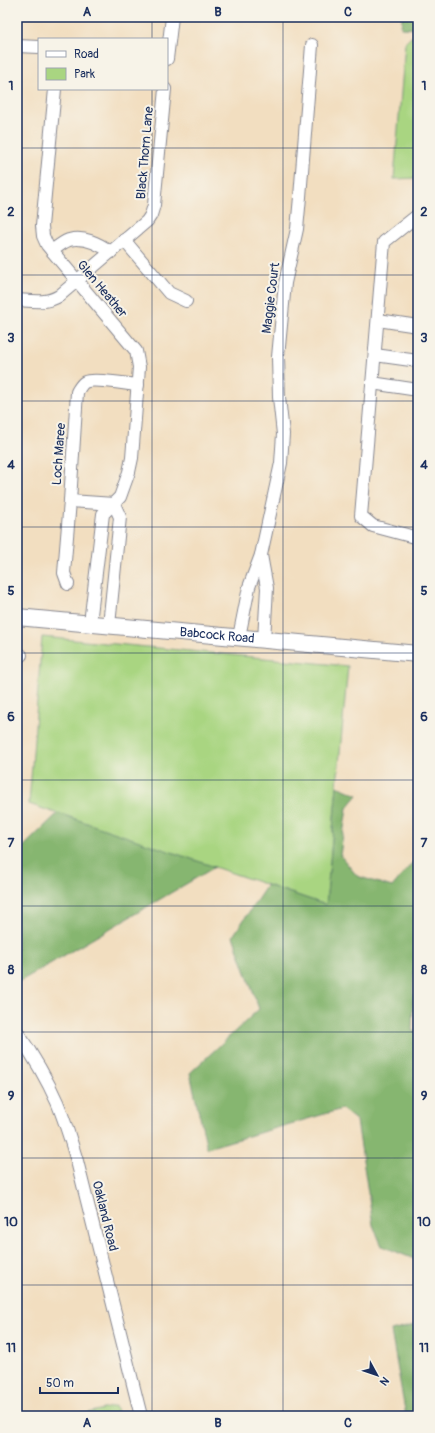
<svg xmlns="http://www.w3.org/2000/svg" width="435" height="1433" font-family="Pangolin,sans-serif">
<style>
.green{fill:#a9d581;stroke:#628270}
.forest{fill:#86b66f;stroke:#507266}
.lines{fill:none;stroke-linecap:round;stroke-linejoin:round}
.minor-casing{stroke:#86868f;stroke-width:14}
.major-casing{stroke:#86868f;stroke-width:18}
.minor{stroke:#fff;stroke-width:12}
.major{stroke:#fff;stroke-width:16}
.grid{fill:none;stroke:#1b2f5e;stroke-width:1;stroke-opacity:0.55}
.labels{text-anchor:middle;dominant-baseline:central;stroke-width:4;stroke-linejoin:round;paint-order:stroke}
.street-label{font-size:13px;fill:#1b2f5e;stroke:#f7f3e8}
.neatline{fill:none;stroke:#1b2f5e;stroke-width:1.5}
.grid-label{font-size:13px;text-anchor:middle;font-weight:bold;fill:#1b2f5e}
</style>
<rect width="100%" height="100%" fill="#f7f3e8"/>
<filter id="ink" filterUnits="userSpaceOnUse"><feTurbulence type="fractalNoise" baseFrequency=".025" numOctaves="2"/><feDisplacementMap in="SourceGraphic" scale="8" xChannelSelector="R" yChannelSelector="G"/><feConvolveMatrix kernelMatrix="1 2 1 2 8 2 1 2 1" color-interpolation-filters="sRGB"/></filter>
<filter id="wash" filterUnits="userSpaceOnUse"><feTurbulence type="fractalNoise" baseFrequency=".012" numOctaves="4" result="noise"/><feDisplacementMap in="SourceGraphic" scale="16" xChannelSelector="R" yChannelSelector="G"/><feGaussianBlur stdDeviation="0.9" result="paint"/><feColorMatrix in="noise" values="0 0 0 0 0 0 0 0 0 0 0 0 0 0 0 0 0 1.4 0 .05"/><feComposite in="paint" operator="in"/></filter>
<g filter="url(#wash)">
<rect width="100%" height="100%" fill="#f2dec0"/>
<!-- green -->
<g class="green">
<path d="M411 37H418V178L394 179 405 43Z"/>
<path d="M42 637 348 666 326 905 29 804Z"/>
<path d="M115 1406 118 1416H76Z"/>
</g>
<!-- forest -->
<g class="forest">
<path d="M402 17H418V29L401 28Z"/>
<path d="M337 786 358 795 347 808 340 855 357 876 392 887 418 856V949L414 970 412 1031 418 1032V1257L414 1259 382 1246 373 1225 357 1121 342 1109 207 1148 190 1073 259 1009 233 936 267 885 326 905Z"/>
<path d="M58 813 215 867 17 983V853Z"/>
<path d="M418 1324V1416H406L391 1331Z"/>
</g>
</g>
<g filter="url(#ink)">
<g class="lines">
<!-- minor casing -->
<g class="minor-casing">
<g id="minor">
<path d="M17 46 39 47"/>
<path d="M167 59 172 17"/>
<path d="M55 89 42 226 43 236 47 245 136 351 139 367 132 458 129 472 120 497 103 514 90 623"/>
<path d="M418 215 384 242 361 516 373 526 418 538"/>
<path d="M124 240 169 293 186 301"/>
<path d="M52 251C57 247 63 242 69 240 84 236 98 243 111 252"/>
<path d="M17 300C32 301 46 304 59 296L147 221 151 215 154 205 165 89"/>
<path d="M378 320 418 326"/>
<path d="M375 355 418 361"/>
<path d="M372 383 418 390"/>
<path d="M70 501 114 504"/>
<path d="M261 555 281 463 283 434 279 397 278 357 285 283 297 229 300 197 312 45"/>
<path d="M68 584 64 573 70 501 77 392C79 389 81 384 85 382 93 378 127 384 138 385"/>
<path d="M109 625 120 517 114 504"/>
<path d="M239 637 249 587 261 555 267 588 264 640"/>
<path d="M17 655H21"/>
<path d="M17 1032C32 1054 46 1077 57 1102 65 1121 71 1141 77 1161L141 1416"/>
</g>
</g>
<!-- major casing -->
<g class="major-casing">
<g id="major">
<path id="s1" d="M17 617 418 654"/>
</g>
</g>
<!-- minor -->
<use href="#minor" class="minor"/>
<!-- major -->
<use href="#major" class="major"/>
</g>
</g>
<!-- grid -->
<path class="grid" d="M152 17V39M283 17V1416M152 89V1416M17 148H418M17 275H418M17 401H418M17 527H418M17 653H418M17 780H418M17 906H418M17 1032H418M17 1158H418M17 1285H418"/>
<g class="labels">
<!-- street labels -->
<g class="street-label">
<text transform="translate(145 153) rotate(-85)">Black Thorn Lane</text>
<text transform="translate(102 289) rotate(50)">Glen Heather</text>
<text transform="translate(271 298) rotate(-83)">Maggie Court</text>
<text transform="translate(59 454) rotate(-86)">Loch Maree</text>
<text stroke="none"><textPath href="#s1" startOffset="201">Babcock Road</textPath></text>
<text transform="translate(105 1216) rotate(76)">Oakland Road</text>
</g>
</g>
<!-- margin -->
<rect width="435" height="1433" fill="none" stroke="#f7f3e8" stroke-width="44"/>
<!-- legend -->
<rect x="38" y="38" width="130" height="52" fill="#f7f3e8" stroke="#9fa5b1"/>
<rect x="46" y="51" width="20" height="6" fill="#ffffff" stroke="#9fa5b1"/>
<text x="74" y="58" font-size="12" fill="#1b2f5e">Road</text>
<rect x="46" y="68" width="20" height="12" fill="#a9d581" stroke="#9fa5b1"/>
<text x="74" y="78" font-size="12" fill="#1b2f5e">Park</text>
<!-- north arrow -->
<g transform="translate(377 1375) rotate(130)" stroke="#f7f3e8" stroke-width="3" paint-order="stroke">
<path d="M0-3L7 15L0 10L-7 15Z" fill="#1b2f5e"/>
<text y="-6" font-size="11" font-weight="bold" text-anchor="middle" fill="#1b2f5e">N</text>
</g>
<!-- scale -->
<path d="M40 1387v6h78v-6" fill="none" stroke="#1b2f5e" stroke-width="2"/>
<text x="46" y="1387" font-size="12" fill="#1b2f5e" stroke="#f7f3e8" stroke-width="3" paint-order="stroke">50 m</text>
<rect x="22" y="22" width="391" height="1389" class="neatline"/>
<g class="grid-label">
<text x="87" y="16">A</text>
<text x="218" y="16">B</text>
<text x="348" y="16">C</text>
<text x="11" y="90">1</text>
<text x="424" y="90">1</text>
<text x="11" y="216">2</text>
<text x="424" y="216">2</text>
<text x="11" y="342">3</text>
<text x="424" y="342">3</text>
<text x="11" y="469">4</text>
<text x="424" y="469">4</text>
<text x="11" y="595">5</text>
<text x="424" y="595">5</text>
<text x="11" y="721">6</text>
<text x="424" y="721">6</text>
<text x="11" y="847">7</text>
<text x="424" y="847">7</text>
<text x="11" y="974">8</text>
<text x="424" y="974">8</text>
<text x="11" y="1100">9</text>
<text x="424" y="1100">9</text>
<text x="11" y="1226">10</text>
<text x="424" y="1226">10</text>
<text x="11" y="1352">11</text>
<text x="424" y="1352">11</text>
<text x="87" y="1427">A</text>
<text x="218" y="1427">B</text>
<text x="348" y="1427">C</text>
</g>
</svg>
